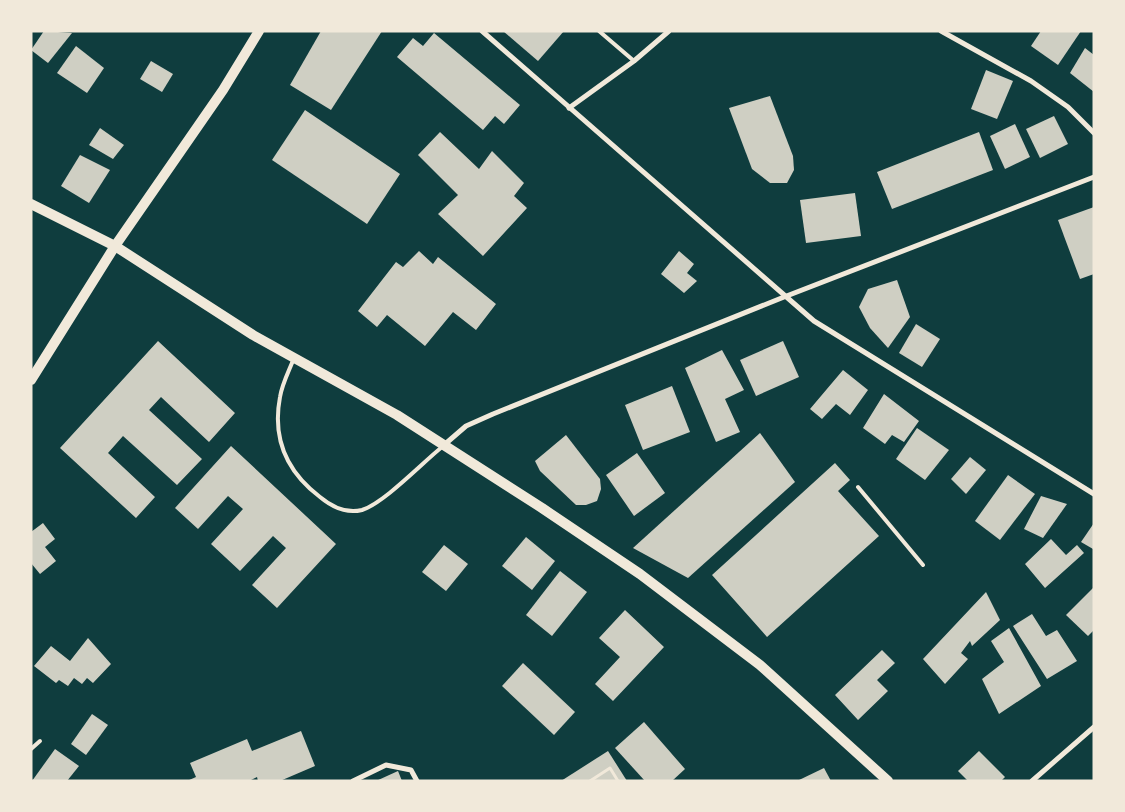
<svg xmlns="http://www.w3.org/2000/svg" width="1125" height="812" font-family="'Archivo Narrow',sans-serif">
<style>
.building{fill:#cfcfc3}
.lines{fill:none;stroke-linecap:round;stroke-linejoin:round}
.path{stroke:#f1e9da;stroke-width:3}
.service{stroke:#f1e9da;stroke-width:4}
.minor{stroke:#f1e9da;stroke-width:5}
.secondary{stroke:#f1e9da;stroke-width:10}
</style>
<rect width="100%" height="100%" fill="#0f3d3e"/>
<!-- building -->
<g class="building">
<path d="M44 31 72 33 48 63 31 50Z"/>
<path d="M321 31H382L331 110 290 85Z"/>
<path d="M503 31H564L538 61Z"/>
<path d="M1041 31H1081L1058 65 1031 46Z"/>
<path d="M434 33 520 105 504 124 495 116 483 130 397 57 413 38 423 46Z"/>
<path d="M76 46 104 68 87 93 57 73Z"/>
<path d="M1085 48 1094 55V92L1070 73Z"/>
<path d="M151 61 173 74 162 92 140 79Z"/>
<path d="M986 70 1013 81 997 119 971 109Z"/>
<path d="M770 96 793 156 794 170 787 183H770L752 169 729 108Z"/>
<path d="M305 110 400 174 367 224 272 160Z"/>
<path d="M1054 116 1068 144 1040 158 1026 129Z"/>
<path d="M1015 124 1030 157 1005 169 990 136Z"/>
<path d="M100 128 124 145 113 159 89 145Z"/>
<path d="M440 132 479 169 492 151 524 183 514 196 527 208 483 256 438 214 458 195 418 155Z"/>
<path d="M979 132 993 170 892 209 877 172Z"/>
<path d="M80 155 110 170 89 203 61 186Z"/>
<path d="M855 193 861 236 806 243 800 200Z"/>
<path d="M1094 207V274L1080 279 1058 220Z"/>
<path d="M419 251 433 264 438 257 496 304 476 330 453 312 425 346 387 315 377 327 358 311 396 262 403 267Z"/>
<path d="M679 251 694 264 687 273 697 281 684 293 661 274Z"/>
<path d="M897 280 910 317 888 348 870 328 859 307 868 289Z"/>
<path d="M916 324 940 339 922 367 899 353Z"/>
<path d="M158 341 235 413 209 442 161 397 149 410 202 459 177 485 123 436 108 453 155 497 136 518 60 448Z"/>
<path d="M783 341 799 377 756 396 740 360Z"/>
<path d="M722 350 744 390 725 399 740 432 716 442 685 368Z"/>
<path d="M843 370 868 390 850 415 836 404 822 419 810 409Z"/>
<path d="M672 386 690 432 643 450 625 405Z"/>
<path d="M884 394 919 421 904 442 892 435 885 444 863 428Z"/>
<path d="M917 428 949 450 925 480 896 459Z"/>
<path d="M760 433 795 482 688 578 633 548Z"/>
<path d="M566 435 600 479 601 489 597 501 586 505H576L540 471 535 461Z"/>
<path d="M231 446 336 544 277 608 252 585 286 548 273 536 240 571 211 544 243 509 228 496 198 529 175 508Z"/>
<path d="M637 453 665 493 634 516 606 475Z"/>
<path d="M970 457 986 470 966 494 951 479Z"/>
<path d="M835 463 850 480 838 491 879 536 767 637 712 575Z"/>
<path d="M1008 475 1035 494 1000 540 975 521Z"/>
<path d="M1041 496 1067 504 1043 538 1024 529Z"/>
<path d="M43 523 55 539 45 547 56 561 40 574 31 563V532Z"/>
<path d="M1094 523V548L1093 549 1081 542Z"/>
<path d="M526 537 555 561 532 590 502 566Z"/>
<path d="M1051 539 1066 555 1077 545 1084 553 1045 588 1025 564Z"/>
<path d="M444 545 468 564 446 591 422 572Z"/>
<path d="M560 571 587 592 552 636 526 615Z"/>
<path d="M1094 587V630L1088 636 1066 615Z"/>
<path d="M986 592 1000 620 972 646 970 641 961 653 968 659 945 684 923 659Z"/>
<path d="M625 610 664 647 613 701 595 684 620 657 599 638Z"/>
<path d="M1032 614 1046 636 1057 630 1077 661 1047 679 1013 626Z"/>
<path d="M1009 628 1041 686 999 714 982 679 1004 662 991 641Z"/>
<path d="M88 638 111 664 93 683 87 678 82 684 74 678 68 686 59 680 56 683 34 666 51 646 70 661Z"/>
<path d="M882 650 895 663 877 680 888 691 858 720 835 695Z"/>
<path d="M523 663 575 712 554 735 502 686Z"/>
<path d="M92 714 108 725 86 755 71 744Z"/>
<path d="M644 722 685 769 672 781H645L615 748Z"/>
<path d="M301 731 315 766 280 781H258L257 777 249 781H187L196 777 190 763 247 739 252 751Z"/>
<path d="M55 749 79 766 67 781H32Z"/>
<path d="M608 751 627 781H561Z"/>
<path d="M979 751 1005 777 1001 781H968L958 771Z"/>
<path d="M824 768 831 781H797Z"/>
<path d="M398 771 402 781H376Z"/>
</g>
<g class="lines">
<!-- path -->
<path class="path" d="M590 781 610 768 618 781"/>
<!-- service -->
<g class="service">
<path d="M599 31 634 61"/>
<path d="M294 358C289 371 282 384 280 397 272 439 287 472 320 497 332 507 346 514 362 510 384 503 422 463 442 447"/>
<path d="M858 487 923 565"/>
<path d="M31 749 40 741"/>
</g>
<!-- minor -->
<g class="minor">
<path d="M482 31 814 321 1094 494"/>
<path d="M941 31 1031 81 1068 107 1094 133"/>
<path d="M569 108 634 61 669 31"/>
<path d="M444 445 466 426 493 414 784 297 1094 177"/>
<path d="M353 781 386 765 411 770 417 781"/>
<path d="M1032 781 1094 727"/>
</g>
<!-- secondary -->
<g class="secondary">
<path d="M31 204 115 246 253 335 397 415 542 508 640 574 760 665 888 781"/>
<path d="M31 380 115 246 223 90 259 31"/>
</g>
</g>
<!-- border -->
<rect width="1125" height="812" fill="none" stroke="#f1e9da" stroke-width="65"/>
</svg>
